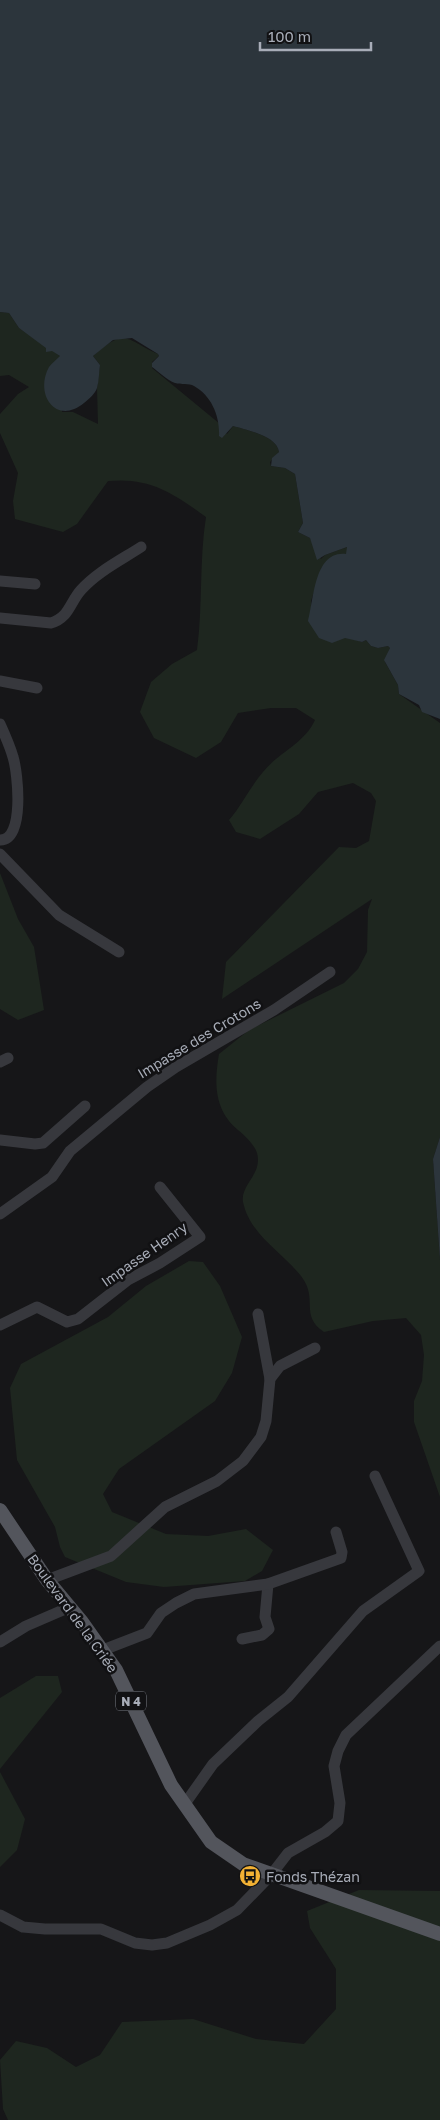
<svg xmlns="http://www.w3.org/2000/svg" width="440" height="2120" font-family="'Golos Text',sans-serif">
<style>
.green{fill:#1e261f}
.water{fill:#2c353c}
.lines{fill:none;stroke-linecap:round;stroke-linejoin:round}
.minor{stroke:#37383d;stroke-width:11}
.major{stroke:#53555c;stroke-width:14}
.labels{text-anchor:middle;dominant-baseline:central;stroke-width:5;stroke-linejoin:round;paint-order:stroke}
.shield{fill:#111113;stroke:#7b7e86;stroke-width:1}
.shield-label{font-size:12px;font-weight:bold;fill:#a8adb8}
.street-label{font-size:14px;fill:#a8adb8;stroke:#111113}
.poi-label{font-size:14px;fill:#a8adb8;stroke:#111113;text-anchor:start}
</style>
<rect width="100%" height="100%" fill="#161618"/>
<!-- green -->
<g class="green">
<path d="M0 312 9 313 19 328 60 356 62 412H73L98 424 97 388 100 365 93 356C126 326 126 340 158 354L159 356 152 362V368L220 424 227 434 233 426C247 430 277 436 279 452L270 462 271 466 285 468 295 474 303 523 298 532 310 538 321 559 325 555 347 547V554L322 567 311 601 312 609 332 642 345 637 362 642 366 640 371 646 378 648 388 646 390 648 385 662 398 685 399 694 440 723V1137L433 1159 440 1260V1497L414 1422V1401L422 1381 424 1355 421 1335 406 1318 373 1321 324 1332C299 1315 319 1299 301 1276 282 1252 250 1235 243 1202 240 1185 263 1174 257 1153 254 1144 245 1136 238 1130 214 1110 214 1083 219 1054L249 1030 344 983 358 969 367 952 368 910 372 899 222 999 226 962 339 847 356 848 369 841 376 801 371 793 353 783 318 792 299 814 260 839 236 832 229 820C242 805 250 787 263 772 279 752 304 744 315 720L296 708H271L238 713 221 742 196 758 154 738 140 712 151 682 172 664 197 650C203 606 199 561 206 517 173 493 150 477 108 481L77 524 63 532 15 519 13 501 18 473 0 433V414L18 394 29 387 9 375 0 376Z"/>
<path d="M0 873 18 919 34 947 44 1010 18 1020 0 1009Z"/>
<path d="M189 1261 203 1262 220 1286 242 1337 232 1373 215 1401 119 1469 103 1494 112 1512 166 1534 208 1536 246 1529 273 1550 262 1571 245 1581 164 1587 126 1582 65 1557 60 1547 55 1527 17 1460 10 1388 21 1364 108 1317 146 1286Z"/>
<path d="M36 1676H58L62 1692 0 1769V1698Z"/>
<path d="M0 1772 25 1819 17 1850 0 1867Z"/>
<path d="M359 1890 440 1891V2120H8L3 2109 0 2060 16 2041 47 2048 76 2067 100 2055 122 2022 193 2019 256 2039 304 2044 336 2009V1969L310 1928 307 1911Z"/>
</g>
<!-- water -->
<g class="water">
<path d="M0 0H440V719L422 712 419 705 399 694 398 685 384 660 390 648 388 646 378 648 371 646 366 640 362 642 345 638 332 643 319 638 308 621C314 600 314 550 346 554L347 547 325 555 317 560 310 538 298 532 303 523 295 474 285 468 271 466 272 458 279 452C277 436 247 430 233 426L222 438 219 436C220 417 212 396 194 386 189 383 181 385 175 383 167 380 159 372 152 367V363L159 356 158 354 132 338 113 340 93 356 100 365C99 372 99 381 97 388 95 394 89 399 84 403 56 426 34 394 49 367 52 363 57 359 60 356L52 351 46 352V348L19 328 9 313 0 312Z"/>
<path d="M440 1137V1260L433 1159Z"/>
</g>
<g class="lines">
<!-- minor -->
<g class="minor">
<path d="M0 581 35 584"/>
<path d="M0 618 51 623C69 618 70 602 81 590 97 572 121 560 141 547"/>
<path d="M0 681 37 688"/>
<path d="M0 724C5 735 10 746 13 757 18 773 25 841 0 840"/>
<path d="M0 854 59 915 119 952"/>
<path d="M0 1062 8 1058"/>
<path d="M0 1140 35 1144 43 1143 85 1106"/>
<path d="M0 1214 52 1177 70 1151 147 1087 176 1067 274 1010 330 972"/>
<path d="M258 1314 270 1379"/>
<path d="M0 1325 37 1307 67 1322 78 1319 128 1280 160 1263 200 1237 160 1187"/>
<path d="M47 1580 111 1556 165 1507 217 1481 243 1461 261 1437 266 1421 270 1379 280 1366 315 1348"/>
<path d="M242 1639 262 1635 269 1629 265 1617 268 1584"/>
<path d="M0 1642 26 1626 70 1607"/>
<path d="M103 1650 147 1633 161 1613 176 1603 194 1594 268 1584 341 1558 342 1552 336 1532"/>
<path d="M184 1805 213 1764 258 1721 288 1697 363 1611 419 1571 375 1476"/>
<path d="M0 1915 23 1927 45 1929H101L135 1943 152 1945 167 1943 210 1925 237 1910 271 1875 288 1853 325 1832 338 1821 340 1803 334 1766 338 1751 346 1735 440 1646"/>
</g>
<!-- major -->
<path class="major" d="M0 1510 47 1580 82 1622 116 1670 171 1785 211 1842 243 1864 440 1934"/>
</g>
<!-- icons -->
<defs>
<g id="bus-disc" transform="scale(1.125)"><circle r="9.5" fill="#f2b134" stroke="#111113"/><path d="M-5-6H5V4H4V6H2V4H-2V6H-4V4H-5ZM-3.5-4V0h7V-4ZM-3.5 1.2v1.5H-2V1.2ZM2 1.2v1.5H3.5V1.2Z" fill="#111"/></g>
</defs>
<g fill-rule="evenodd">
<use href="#bus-disc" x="250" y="1876"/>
</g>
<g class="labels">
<!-- shield labels -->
<rect class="shield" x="116" y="1691.5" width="30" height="19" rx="4"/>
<g class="shield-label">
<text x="131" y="1701">N 4</text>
</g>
<!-- street labels -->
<g class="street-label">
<text transform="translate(199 1038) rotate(-31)">Impasse des Crotons</text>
<text transform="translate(144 1254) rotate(-35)">Impasse Henry</text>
<text transform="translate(73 1613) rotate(54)">Boulevard de la Criée</text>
</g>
<!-- poi labels -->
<g class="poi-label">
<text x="266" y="1876">Fonds Thézan</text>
</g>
</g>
<!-- scale -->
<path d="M260 42v8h111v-8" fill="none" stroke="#a8adb8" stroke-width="2.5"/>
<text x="268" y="42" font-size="15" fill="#a8adb8" stroke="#111113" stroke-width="4" paint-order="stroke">100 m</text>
</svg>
